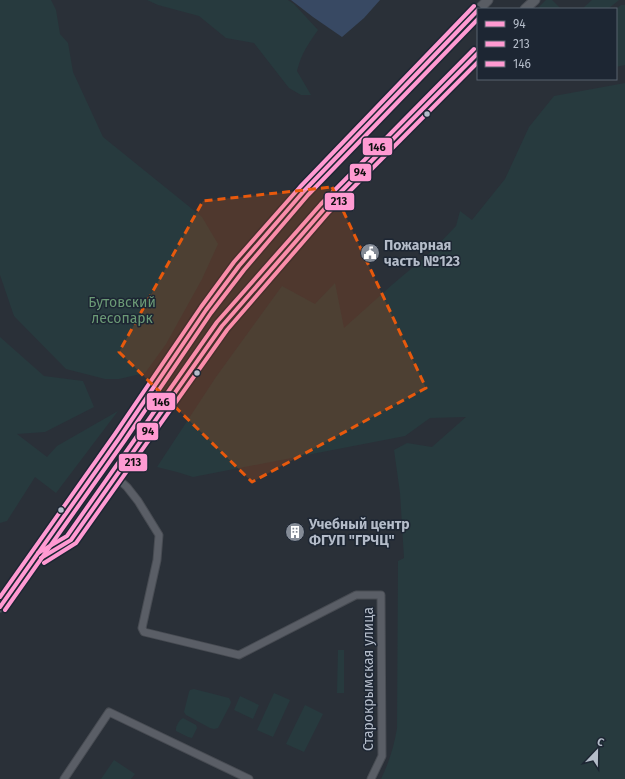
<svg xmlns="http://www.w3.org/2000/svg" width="625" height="779" font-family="'Fira Sans',sans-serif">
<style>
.green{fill:#273a3e}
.water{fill:#384963}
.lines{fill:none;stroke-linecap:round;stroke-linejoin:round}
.street-casing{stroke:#484c53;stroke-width:9}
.secondary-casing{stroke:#484c53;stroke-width:11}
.street{stroke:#5a5e66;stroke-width:7}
.secondary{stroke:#595d64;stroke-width:9}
.bus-1-casing{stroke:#1d2633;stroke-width:7}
.bus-2-casing{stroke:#1d2633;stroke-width:7}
.bus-3-casing{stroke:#1d2633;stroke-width:7}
.bus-1{stroke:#ff9ad2;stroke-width:4}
.bus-2{stroke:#ff9ad2;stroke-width:4}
.bus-3{stroke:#ff9ad2;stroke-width:4}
.marked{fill:#e8590c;fill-opacity:0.2;stroke:#e8590c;stroke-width:3;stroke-dasharray:8 5;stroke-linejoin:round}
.bus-dot{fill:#b4bcc9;stroke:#1d2633;stroke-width:1.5}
.labels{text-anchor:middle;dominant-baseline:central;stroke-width:3;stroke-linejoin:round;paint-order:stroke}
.poi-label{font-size:14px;font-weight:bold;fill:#b4bcc9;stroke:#1d2633;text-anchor:start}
.park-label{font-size:14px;fill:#6b9a76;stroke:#1d2633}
.street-label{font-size:14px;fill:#b4bcc9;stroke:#1d2633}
.line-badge{stroke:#1d2633;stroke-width:1.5}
.pale-badge-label{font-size:11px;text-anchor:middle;font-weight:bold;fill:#111}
</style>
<rect width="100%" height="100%" fill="#2a3038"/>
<!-- green -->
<g class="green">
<path d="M0 0H51L56 10 60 34 68 43 73 72 103 137 202 217 218 244 202 279 166 344 145 373 119 379H105L66 369 14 316 0 275Z"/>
<path d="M147 0H288L294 4 318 30C308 44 301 54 297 71L311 95H301L289 88 254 43 226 38 199 16 158 5Z"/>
<path d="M546 0H552L561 9H537Z"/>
<path d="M592 0H619L608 9H582Z"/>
<path d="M621 5H625V65L616 67V9Z"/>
<path d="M625 83V779H381C389 762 394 747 397 728L398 561 404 558 400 493 394 450 407 443 432 447 466 417 430 418 405 436 193 477 177 472 157 467 216 377 282 286 315 304 335 283 344 328 393 284 431 252 456 226 460 211 472 220 505 179 529 127 554 96Z"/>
<path d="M0 337 44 376 83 381 94 407 45 432 17 434 47 457 57 446 118 411 56 493 35 477 7 521 0 523Z"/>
<path d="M338 650H344V693H337Z"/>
<path d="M194 689 229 698 231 702 230 705 218 728 214 729 210 728 186 715 184 712 189 692 190 690Z"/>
<path d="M274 693 290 700 273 737 257 730Z"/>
<path d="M240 696 259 705 253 719 234 710Z"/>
<path d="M305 705 323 714 304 752 286 744Z"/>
<path d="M183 718 196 725 197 728 192 738 188 737 176 731C175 727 179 720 183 718Z"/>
<path d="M114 760 135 774 131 779H101Z"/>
</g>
<!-- water -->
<path class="water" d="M291 0H380L364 18 342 37 313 17Z"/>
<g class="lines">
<!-- street casing -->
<g class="street-casing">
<g id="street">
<path d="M116 477 127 487 138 501 159 535 157 560 142 628 144 632 239 655 356 595H381L382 756 371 779"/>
<path d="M64 779 109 712 249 779"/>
</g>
</g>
<!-- secondary casing -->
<g class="secondary-casing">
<g id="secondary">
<path d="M479 9 488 0"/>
<path d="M525 9 535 0"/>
<path d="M33 563 71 540 222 326 266 274 325 208 478 53"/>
<path d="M0 607 120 437 206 310 239 266 304 191 478 10"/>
</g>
</g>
<!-- street -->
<use href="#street" class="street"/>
<!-- secondary -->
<use href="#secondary" class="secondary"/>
<!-- bus-1 casing -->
<g class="bus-1-casing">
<g id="bus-1">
<path d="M41 558 71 540 222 326 325 208 478 53"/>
<path d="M0 607 120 437 206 310 239 266 304 191 478 10"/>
</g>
</g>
<!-- bus-2 casing -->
<g class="bus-2-casing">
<g id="bus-2">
<path d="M44 563 76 543 227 330 329 212 478 62"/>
<path d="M5 610 125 440 211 313 244 270 308 195 478 19"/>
</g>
</g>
<!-- bus-3 casing -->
<g class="bus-3-casing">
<g id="bus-3">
<path d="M38 553 67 536 217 322 321 204 474 49"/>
<path d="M0 597 115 434 201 307 234 262 300 187 474 6"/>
</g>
</g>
<!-- bus-1 -->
<use href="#bus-1" class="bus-1"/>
<!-- bus-2 -->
<use href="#bus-2" class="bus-2"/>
<!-- bus-3 -->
<use href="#bus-3" class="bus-3"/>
</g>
<!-- marked area -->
<path class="marked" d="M332 187 426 388 252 482 119 352 203 201Z"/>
<!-- icons -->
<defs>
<g id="civic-disc" transform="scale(1)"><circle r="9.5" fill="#848b96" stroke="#1d2633"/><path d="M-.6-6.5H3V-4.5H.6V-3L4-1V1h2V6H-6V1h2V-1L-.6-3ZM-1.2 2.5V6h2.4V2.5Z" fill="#fff"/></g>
<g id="building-disc" transform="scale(1)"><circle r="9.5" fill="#848b96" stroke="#1d2633"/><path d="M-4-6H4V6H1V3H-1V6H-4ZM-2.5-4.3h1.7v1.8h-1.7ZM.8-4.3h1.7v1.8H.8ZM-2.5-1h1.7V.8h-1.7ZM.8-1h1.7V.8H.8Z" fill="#fff"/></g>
</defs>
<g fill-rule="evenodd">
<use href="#civic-disc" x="370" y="253"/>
<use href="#building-disc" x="295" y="532"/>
</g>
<!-- markers -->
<g class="bus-dot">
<circle cx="427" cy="114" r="3.5"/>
<circle cx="197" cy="373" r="3.5"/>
<circle cx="61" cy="510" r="3.5"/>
</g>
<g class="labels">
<!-- poi labels -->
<g class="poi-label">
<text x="384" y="245">Пожарная<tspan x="384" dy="16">часть №123</tspan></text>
<text x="309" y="524">Учебный центр<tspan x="309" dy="16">ФГУП "ГРЧЦ"</tspan></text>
</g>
<!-- park labels -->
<g class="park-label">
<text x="122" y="302">Бутовский<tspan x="122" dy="16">лесопарк</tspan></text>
</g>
<!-- street labels -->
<g class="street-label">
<text transform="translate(368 679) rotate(-90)">Старокрымская улица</text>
</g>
</g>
<g class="line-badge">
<rect x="362" y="137" width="31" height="19" rx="4" fill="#ff9ad2"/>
<rect x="349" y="163" width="23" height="19" rx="4" fill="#ff9ad2"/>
<rect x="324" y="192" width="31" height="19" rx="4" fill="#ff9ad2"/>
<rect x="146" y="392" width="30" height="19" rx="4" fill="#ff9ad2"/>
<rect x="136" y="422" width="23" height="19" rx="4" fill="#ff9ad2"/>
<rect x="118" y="453" width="30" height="19" rx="4" fill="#ff9ad2"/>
</g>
<g class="pale-badge-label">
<text x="377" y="151">146</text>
<text x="360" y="176">94</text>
<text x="339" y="205">213</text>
<text x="161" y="406">146</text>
<text x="148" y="435">94</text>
<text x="133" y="466">213</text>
</g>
<!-- legend -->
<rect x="477" y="8" width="140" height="72" fill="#1d2633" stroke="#59626f"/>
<rect x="485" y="21" width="20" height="6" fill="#ff9ad2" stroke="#59626f"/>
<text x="513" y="28" font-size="12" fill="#b4bcc9">94</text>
<rect x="485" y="41" width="20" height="6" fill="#ff9ad2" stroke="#59626f"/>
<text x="513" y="48" font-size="12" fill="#b4bcc9">213</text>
<rect x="485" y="61" width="20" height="6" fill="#ff9ad2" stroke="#59626f"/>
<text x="513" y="68" font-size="12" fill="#b4bcc9">146</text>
<!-- north arrow -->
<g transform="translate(597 751) rotate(22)" stroke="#1d2633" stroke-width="3" paint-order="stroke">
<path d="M0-3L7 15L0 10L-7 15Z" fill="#b4bcc9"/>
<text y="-6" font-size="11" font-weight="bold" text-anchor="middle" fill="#b4bcc9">С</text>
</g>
</svg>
